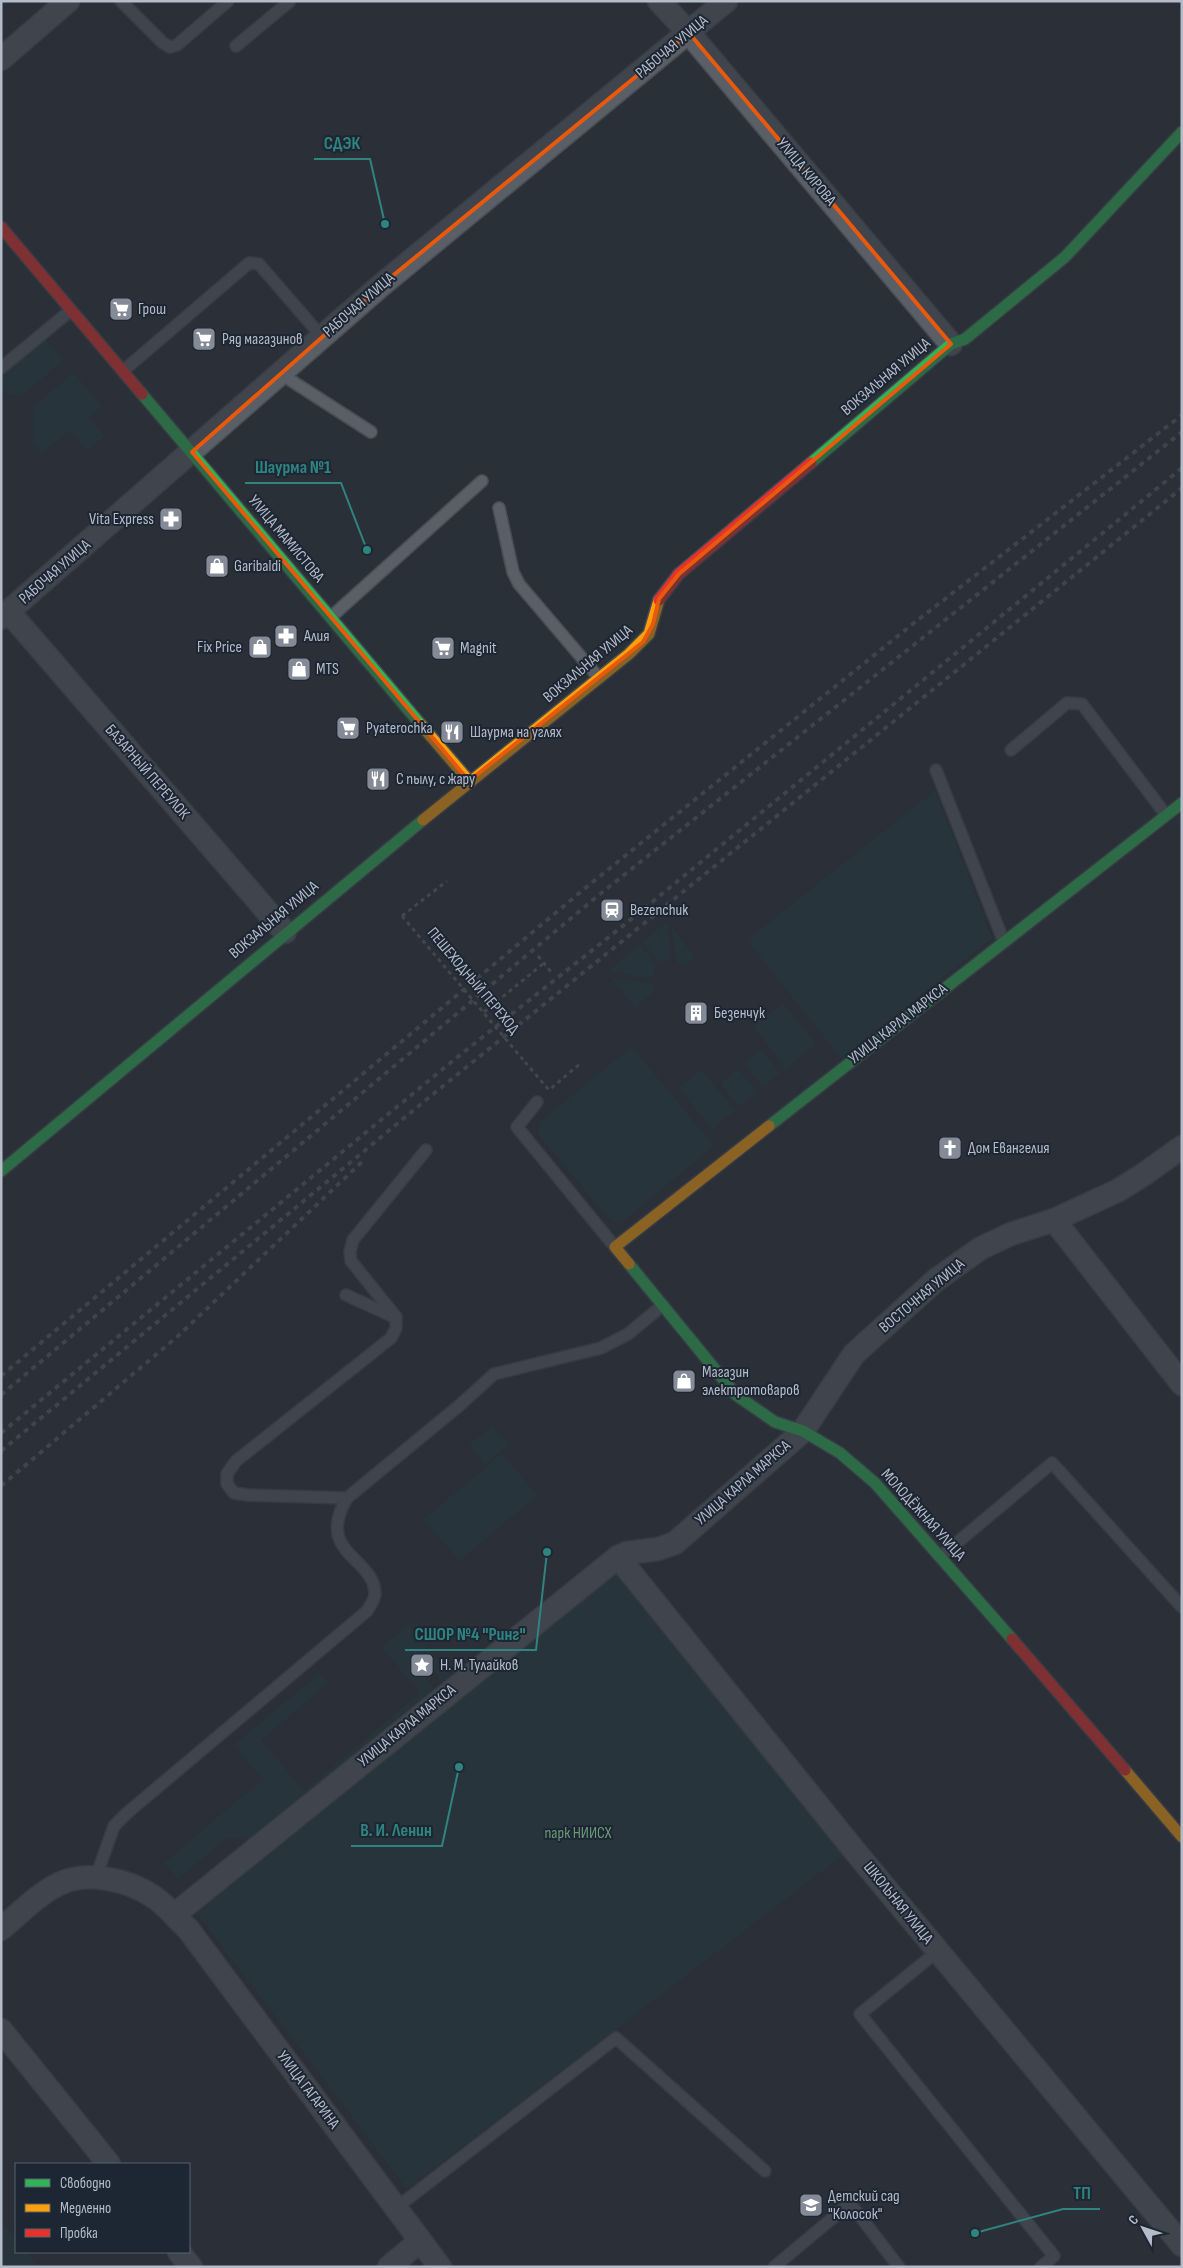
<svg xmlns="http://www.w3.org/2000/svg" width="1183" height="2268" font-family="'Sofia Sans Condensed',sans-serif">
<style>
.green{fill:#273a3e}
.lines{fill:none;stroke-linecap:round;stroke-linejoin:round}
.lane-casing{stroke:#484c53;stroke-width:14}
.street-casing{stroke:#484c53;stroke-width:25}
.fast-casing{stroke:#484c53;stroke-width:14}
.slow-casing{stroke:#484c53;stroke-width:14}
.jam-casing{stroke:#484c53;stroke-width:14}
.path{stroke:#5d636a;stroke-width:3;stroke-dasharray:4 4;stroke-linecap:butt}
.lane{stroke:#5a5e66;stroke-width:11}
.street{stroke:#5a5e66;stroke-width:22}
.fast{stroke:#30b455;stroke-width:11}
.slow{stroke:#ff9f0a;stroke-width:11}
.jam{stroke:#e5322d;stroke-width:11}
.rail{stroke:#595d64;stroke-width:4;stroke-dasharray:5 5;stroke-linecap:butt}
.path-bridge{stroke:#5d636a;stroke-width:3;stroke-dasharray:4 4;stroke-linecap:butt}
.marked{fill:none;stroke:#e8590c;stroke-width:4;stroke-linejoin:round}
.labels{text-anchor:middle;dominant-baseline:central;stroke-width:4;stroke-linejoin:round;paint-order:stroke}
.street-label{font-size:16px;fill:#b4bcc9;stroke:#1d2633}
.poi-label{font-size:16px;fill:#b4bcc9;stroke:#1d2633;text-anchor:start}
.park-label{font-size:16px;fill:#6b9a76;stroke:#1d2633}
.leader{fill:none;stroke:#308480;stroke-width:2}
.callout-dot{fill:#308480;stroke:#1d2633;stroke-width:2}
.callout-label{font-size:18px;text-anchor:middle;font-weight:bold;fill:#308480;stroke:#1d2633;stroke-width:4;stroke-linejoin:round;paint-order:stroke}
</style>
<rect width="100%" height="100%" fill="#2a3038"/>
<!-- green -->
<g class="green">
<path d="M44 338 63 360 21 396 1 391V375Z"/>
<path d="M74 373 102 406 89 417 105 436 87 451 70 430 42 453 33 443V407Z"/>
<path d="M935 791 992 938 841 1058 747 940Z"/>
<path d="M667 922 671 960 660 963 643 942Z"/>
<path d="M672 928 695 957 683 966 676 961Z"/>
<path d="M640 945 656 966 651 978 609 971Z"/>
<path d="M612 978 652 984 655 990 635 1008Z"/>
<path d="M783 1003 816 1044 786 1068 753 1027Z"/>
<path d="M632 1047 714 1146 623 1221 612 1222 538 1134 540 1122Z"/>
<path d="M761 1050 780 1073 763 1087 744 1064Z"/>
<path d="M738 1069 757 1092 739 1107 721 1083Z"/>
<path d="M701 1070 735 1111 712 1129 679 1088Z"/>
<path d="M492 1426 508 1445 485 1464 469 1445Z"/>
<path d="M502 1454 537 1495 459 1561 424 1519Z"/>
<path d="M616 1573 843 1855 407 2189 197 1913Z"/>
<path d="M408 1625 451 1676 443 1682 422 1658 414 1665 434 1689 256 1839 226 1838 178 1879 164 1863 263 1779 234 1745 320 1673 328 1683 261 1740 304 1791 420 1693 382 1647Z"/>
<path d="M1 2221 16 2239V2252H26L38 2267H1Z"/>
</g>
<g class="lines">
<!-- lane casing -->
<g class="lane-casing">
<g id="lane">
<path d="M121 1 163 43 170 47 177 45 228 1"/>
<path d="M236 46 290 1"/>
<path d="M1 368 71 310"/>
<path d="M123 371 249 263 259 264 322 337"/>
<path d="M281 374 371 432"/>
<path d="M499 508 513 572 519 584 599 678"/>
<path d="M331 617 482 481"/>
<path d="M1011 750 1067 703 1082 704 1166 815"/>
<path d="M936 770 1004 942"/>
<path d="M537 1102 517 1127 615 1247"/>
<path d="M346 1295 394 1317"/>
<path d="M347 1498 248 1495 234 1493 227 1484V1474L236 1461 391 1338 396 1328V1317L351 1261 350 1252 353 1240 426 1150"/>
<path d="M940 1557 1052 1463 1182 1607"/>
<path d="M96 1877 114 1826 127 1813 367 1611C370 1606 375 1599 375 1594 375 1557 314 1554 347 1498L460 1405 494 1374 601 1348 628 1334 663 1305"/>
<path d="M938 1951 860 2014 1054 2256 1041 2267"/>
<path d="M396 2208 616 2038 765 2171"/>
<path d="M774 2267 847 2206 852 2207 856 2211 899 2267"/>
</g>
</g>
<!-- street casing -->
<g class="street-casing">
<g id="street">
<path d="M659 1 689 33 951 344"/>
<path d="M1 59 68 1"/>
<path d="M9 612 285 932"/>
<path d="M1 618 379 287 726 1"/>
<path d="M1054 1220 1182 1384"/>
<path d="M618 1557 854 1850 1182 2245"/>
<path d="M174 1915 618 1557 627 1553 658 1549 675 1543 803 1431 854 1354 936 1280 981 1248 1011 1234 1054 1220 1117 1191 1143 1175 1182 1147"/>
<path d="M1 1929C19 1914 38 1894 59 1884 87 1870 129 1880 154 1897 167 1906 177 1919 188 1929L440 2267"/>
<path d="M1 2030 109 2164"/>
<path d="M179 2252 191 2267"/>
<path d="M389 2267 420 2241"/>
</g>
</g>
<!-- fast casing -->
<g class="fast-casing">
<g id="fast">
<path d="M142 394 421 725"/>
<path d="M811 463 951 344 965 339 1065 257 1182 132"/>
<path d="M769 1126 1182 803"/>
<path d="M1 1171 423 820"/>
<path d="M629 1264 736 1395 775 1422 803 1431 840 1453 875 1483 1012 1639"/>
</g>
</g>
<!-- slow casing -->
<g class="slow-casing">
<g id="slow">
<path d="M421 725 469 781"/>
<path d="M423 820 629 654 649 634 659 600"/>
<path d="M629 1264 615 1247 769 1126"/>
<path d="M1125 1770 1182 1837"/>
</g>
</g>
<!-- jam casing -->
<g class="jam-casing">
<g id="jam">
<path d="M1 227 142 394"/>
<path d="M659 600 679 574 811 463"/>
<path d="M1012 1639 1125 1770"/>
</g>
</g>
<!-- path -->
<g class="path">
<path d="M402 916 447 881"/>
<path d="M538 956 552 973"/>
<path d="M484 1012 544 963"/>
<path d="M525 1062 549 1090 581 1063"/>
</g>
<!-- lane -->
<use href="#lane" class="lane"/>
<!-- street -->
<use href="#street" class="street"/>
<!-- fast -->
<use href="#fast" class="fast"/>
<!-- slow -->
<use href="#slow" class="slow"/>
<!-- jam -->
<use href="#jam" class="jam"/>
<!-- rail -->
<g class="rail">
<path d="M1 1376 589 885 914 623 1182 415"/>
<path d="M1 1395 600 894 1182 432"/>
<path d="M1 1433 455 1059 624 925 1182 468"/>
<path d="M1 1451 432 1095 1182 488"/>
<path d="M1 1486 178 1336 365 1159"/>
</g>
<!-- path-bridge -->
<path class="path-bridge" d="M402 916 525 1062"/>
</g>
<!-- marked area -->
<path d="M0 0H1183V2268H0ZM689 33 951 344 679 574 659 599 653 624 643 642 469 781 192 452 379 287Z" fill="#2a3038" fill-opacity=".55" fill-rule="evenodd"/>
<path class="marked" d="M689 33 951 344 679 574 659 599 653 624 643 642 469 781 192 452 379 287Z"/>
<!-- icons -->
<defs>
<g id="supermarket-square" transform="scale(1.25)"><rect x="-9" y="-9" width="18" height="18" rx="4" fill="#848b96" stroke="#1d2633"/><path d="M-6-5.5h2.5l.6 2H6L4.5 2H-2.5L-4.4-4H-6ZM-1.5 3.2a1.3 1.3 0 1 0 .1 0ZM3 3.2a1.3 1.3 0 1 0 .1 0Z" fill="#fff"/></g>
<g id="pharmacy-square" transform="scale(1.25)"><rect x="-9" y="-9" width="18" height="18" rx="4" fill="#848b96" stroke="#1d2633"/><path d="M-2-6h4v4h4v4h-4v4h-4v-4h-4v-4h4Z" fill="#fff"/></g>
<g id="shop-square" transform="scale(1.25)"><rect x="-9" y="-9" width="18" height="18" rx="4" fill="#848b96" stroke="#1d2633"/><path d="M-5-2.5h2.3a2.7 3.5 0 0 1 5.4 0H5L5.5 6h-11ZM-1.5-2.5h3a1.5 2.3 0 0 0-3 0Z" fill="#fff"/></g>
<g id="restaurant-square" transform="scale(1.25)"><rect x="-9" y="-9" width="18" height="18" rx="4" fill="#848b96" stroke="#1d2633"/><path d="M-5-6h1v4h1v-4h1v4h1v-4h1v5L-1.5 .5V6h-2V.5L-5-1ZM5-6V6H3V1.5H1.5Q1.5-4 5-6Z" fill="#fff"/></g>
<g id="station-square" transform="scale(1.25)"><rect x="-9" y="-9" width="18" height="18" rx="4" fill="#848b96" stroke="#1d2633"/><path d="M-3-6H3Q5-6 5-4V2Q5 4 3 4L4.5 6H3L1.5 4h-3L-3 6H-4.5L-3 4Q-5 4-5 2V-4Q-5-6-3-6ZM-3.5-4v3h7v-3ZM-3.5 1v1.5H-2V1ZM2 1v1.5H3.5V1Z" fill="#fff"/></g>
<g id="building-square" transform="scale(1.25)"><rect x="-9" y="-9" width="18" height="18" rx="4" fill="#848b96" stroke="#1d2633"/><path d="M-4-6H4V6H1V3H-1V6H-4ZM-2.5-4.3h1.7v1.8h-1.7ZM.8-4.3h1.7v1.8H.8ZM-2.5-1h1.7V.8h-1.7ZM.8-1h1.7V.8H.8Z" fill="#fff"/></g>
<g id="church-square" transform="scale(1.25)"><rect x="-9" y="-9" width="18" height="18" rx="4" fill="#848b96" stroke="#1d2633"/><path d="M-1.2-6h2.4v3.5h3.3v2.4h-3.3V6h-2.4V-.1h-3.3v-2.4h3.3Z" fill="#fff"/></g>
<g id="sight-square" transform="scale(1.25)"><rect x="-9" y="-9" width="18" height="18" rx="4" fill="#848b96" stroke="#1d2633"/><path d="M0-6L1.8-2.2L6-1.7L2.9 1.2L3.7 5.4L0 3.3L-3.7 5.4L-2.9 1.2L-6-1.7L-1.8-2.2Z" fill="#fff"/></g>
<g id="school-square" transform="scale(1.25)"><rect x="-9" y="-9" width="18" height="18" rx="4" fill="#848b96" stroke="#1d2633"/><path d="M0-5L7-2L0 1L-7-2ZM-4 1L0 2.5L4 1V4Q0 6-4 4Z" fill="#fff"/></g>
</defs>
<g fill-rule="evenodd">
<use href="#supermarket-square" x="121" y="309"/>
<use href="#supermarket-square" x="204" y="339"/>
<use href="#pharmacy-square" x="171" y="519"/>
<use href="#shop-square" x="217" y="566"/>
<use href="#pharmacy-square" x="286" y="636"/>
<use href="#shop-square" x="260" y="647"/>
<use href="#supermarket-square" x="443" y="648"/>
<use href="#shop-square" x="299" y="669"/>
<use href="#supermarket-square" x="348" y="728"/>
<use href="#restaurant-square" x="452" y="732"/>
<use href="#restaurant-square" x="378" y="779"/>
<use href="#station-square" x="612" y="910"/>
<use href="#building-square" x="696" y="1013"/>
<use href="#church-square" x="950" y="1148"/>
<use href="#shop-square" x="684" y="1381"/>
<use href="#sight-square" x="422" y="1665"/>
<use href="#school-square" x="811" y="2205"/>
</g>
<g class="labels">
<!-- street labels -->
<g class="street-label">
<text transform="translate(672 47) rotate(-40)">РАБОЧАЯ УЛИЦА</text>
<text transform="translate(806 172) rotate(50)">УЛИЦА КИРОВА</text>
<text transform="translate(359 305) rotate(-41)">РАБОЧАЯ УЛИЦА</text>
<text transform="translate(886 377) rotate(-40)">ВОКЗАЛЬНАЯ УЛИЦА</text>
<text transform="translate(286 539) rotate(50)">УЛИЦА МАМИСТОВА</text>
<text transform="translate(55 572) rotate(-41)">РАБОЧАЯ УЛИЦА</text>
<text transform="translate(588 664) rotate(-40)">ВОКЗАЛЬНАЯ УЛИЦА</text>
<text transform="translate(147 772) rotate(49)">БАЗАРНЫЙ ПЕРЕУЛОК</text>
<text transform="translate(274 920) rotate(-40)">ВОКЗАЛЬНАЯ УЛИЦА</text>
<text transform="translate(473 981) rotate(50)">ПЕШЕХОДНЫЙ ПЕРЕХОД</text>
<text transform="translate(898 1024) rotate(-38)">УЛИЦА КАРЛА МАРКСА</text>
<text transform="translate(922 1296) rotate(-40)">ВОСТОЧНАЯ УЛИЦА</text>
<text transform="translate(743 1483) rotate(-41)">УЛИЦА КАРЛА МАРКСА</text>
<text transform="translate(923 1515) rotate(48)">МОЛОДЁЖНАЯ УЛИЦА</text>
<text transform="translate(407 1726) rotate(-39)">УЛИЦА КАРЛА МАРКСА</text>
<text transform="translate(898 1903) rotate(51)">ШКОЛЬНАЯ УЛИЦА</text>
<text transform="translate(308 2090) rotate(53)">УЛИЦА ГАГАРИНА</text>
</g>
<!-- poi labels -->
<g class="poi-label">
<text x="138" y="309">Грош</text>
<text x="222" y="339">Ряд магазинов</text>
<text x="154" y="519" text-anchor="end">Vita Express</text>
<text x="234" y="566">Garibaldi</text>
<text x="304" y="636">Алия</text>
<text x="242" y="647" text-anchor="end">Fix Price</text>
<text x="460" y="648">Magnit</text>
<text x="316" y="669">MTS</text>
<text x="366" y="728">Pyaterochka</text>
<text x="470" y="732">Шаурма на углях</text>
<text x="396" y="779">С пылу, с жару</text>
<text x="630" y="910">Bezenchuk</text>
<text x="714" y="1013">Безенчук</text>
<text x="968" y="1148">Дом Евангелия</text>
<text x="702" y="1372">Магазин<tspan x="702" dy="18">электротоваров</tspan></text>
<text x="440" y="1665">Н. М. Тулайков</text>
<text x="828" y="2196">Детский сад<tspan x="828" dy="18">"Колосок"</tspan></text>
</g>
<!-- park labels -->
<g class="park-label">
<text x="578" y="1833">парк НИИСХ</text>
</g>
</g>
<!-- callouts -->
<path class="leader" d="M385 224L370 159H314M367 550L341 483H245M547 1552L536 1650H405M459 1767L442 1846H351M975 2233L1063 2209H1100"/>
<g class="callout-dot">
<circle cx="385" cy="224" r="5"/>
<circle cx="367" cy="550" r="5"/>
<circle cx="547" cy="1552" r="5"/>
<circle cx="459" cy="1767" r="5"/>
<circle cx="975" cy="2233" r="5"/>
</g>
<g class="callout-label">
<text x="342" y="149">СДЭК</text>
<text x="293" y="473">Шаурма №1</text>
<text x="470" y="1640">СШОР №4 "Ринг"</text>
<text x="396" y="1836">В. И. Ленин</text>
<text x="1082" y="2199">ТП</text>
</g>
<!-- border -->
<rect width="1183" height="2268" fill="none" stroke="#b4bcc9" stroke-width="5"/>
<!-- legend -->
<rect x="15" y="2163" width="175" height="90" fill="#1d2633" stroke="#59626f"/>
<rect x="25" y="2179" width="25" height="8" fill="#30b455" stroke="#59626f"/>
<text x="60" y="2188" font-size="15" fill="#b4bcc9">Свободно</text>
<rect x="25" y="2204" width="25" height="8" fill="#ff9f0a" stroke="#59626f"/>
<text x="60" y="2213" font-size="15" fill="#b4bcc9">Медленно</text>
<rect x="25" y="2229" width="25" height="8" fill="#e5322d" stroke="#59626f"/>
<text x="60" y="2238" font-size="15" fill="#b4bcc9">Пробка</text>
<!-- north arrow -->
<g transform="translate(1143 2228) rotate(310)" stroke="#1d2633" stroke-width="4" paint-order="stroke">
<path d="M0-4L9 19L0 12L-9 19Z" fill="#b4bcc9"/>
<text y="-8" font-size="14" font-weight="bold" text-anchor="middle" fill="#b4bcc9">С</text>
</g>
</svg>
